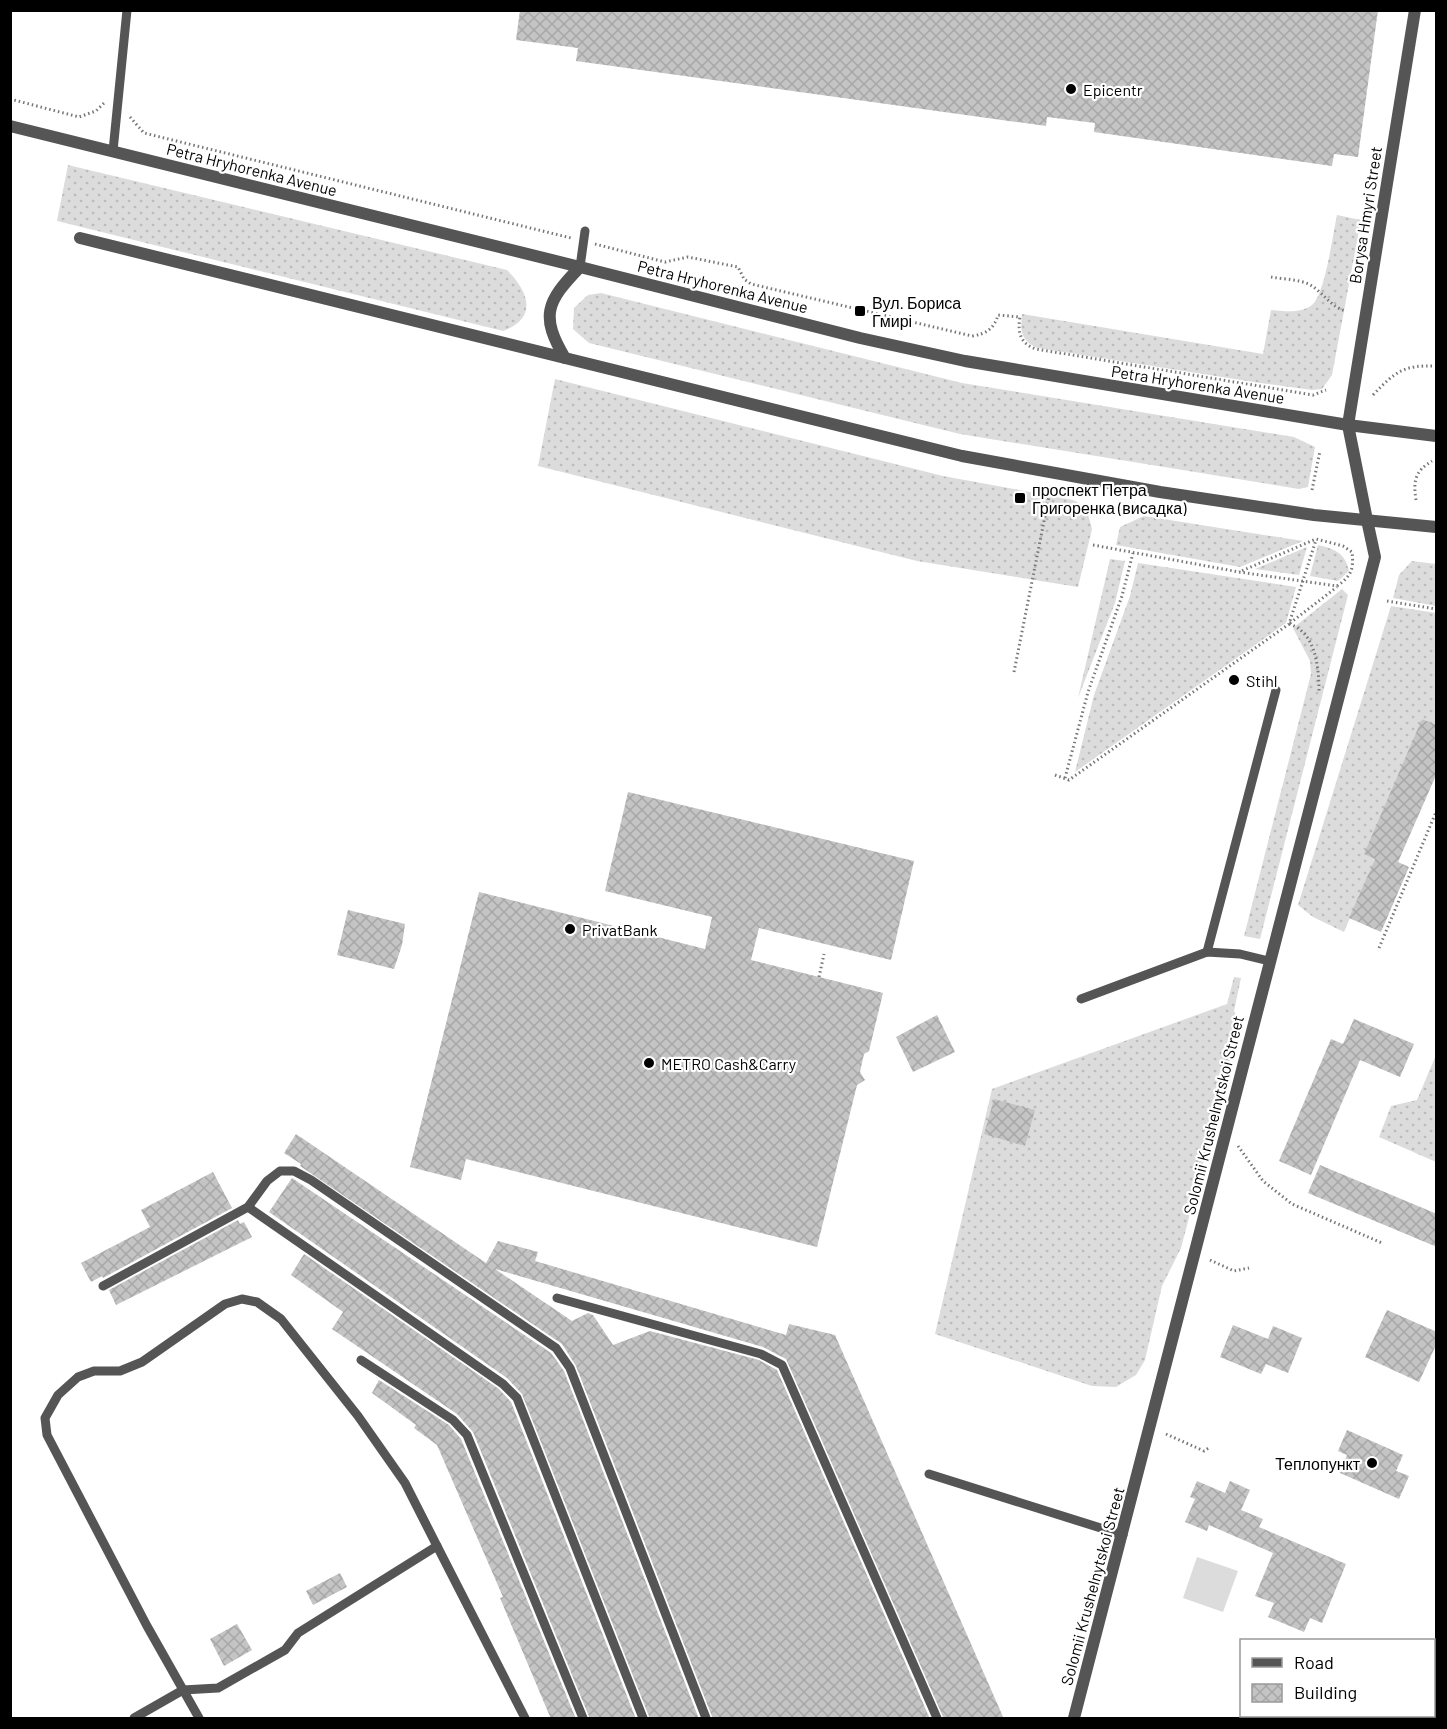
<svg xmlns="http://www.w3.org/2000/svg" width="1447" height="1729" font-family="Barlow,sans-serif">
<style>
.grass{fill:url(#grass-dots)}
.park{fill:#dcdcdc}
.building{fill:url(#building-cross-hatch)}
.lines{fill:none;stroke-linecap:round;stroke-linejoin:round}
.path{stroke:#777;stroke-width:3;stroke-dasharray:1.5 3;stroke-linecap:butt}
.service{stroke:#555;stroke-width:9}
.minor{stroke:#555;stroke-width:12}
.tertiary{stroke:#555;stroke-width:12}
.poi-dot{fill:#000;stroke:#fff;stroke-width:2}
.labels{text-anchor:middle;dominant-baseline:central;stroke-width:4.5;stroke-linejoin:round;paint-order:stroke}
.poi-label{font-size:16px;fill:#000;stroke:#fff;text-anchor:start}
.street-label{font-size:16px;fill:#000;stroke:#fff}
</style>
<defs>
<pattern id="grass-dots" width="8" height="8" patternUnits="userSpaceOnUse" patternTransform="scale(1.5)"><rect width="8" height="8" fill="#dcdcdc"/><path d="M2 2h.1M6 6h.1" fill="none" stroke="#bbb" stroke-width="1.8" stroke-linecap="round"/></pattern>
<pattern id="building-cross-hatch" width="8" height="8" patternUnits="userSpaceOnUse" patternTransform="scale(1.5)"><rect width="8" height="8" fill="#c4c4c4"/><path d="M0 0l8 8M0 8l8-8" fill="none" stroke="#a7a7a7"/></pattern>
</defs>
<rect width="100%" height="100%" fill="#fff"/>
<!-- grass -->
<g class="grass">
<path d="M68 165 507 270C529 292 538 318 503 331L57 221Z"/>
<path d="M1337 215 1361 220 1332 375 1322 389 1312 390 1260 383 1038 348C1021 341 1020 331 1022 314L1263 354 1271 310C1285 311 1300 314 1312 305 1325 295 1333 233 1337 215Z"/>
<path d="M601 293 962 383 1294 437 1315 447 1308 487 1299 489 960 434 589 343 573 329 574 308 588 295Z"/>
<path d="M555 379 943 476 1073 500 1086 507 1092 529 1078 587 917 561 538 466Z"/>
<path d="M1144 516 1303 541 1240 567 1116 545 1120 527Z"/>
<path d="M1318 545C1335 549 1345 553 1349 571L1338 581 1310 576Z"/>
<path d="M1307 547 1299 575 1255 569Z"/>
<path d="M1110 559 1125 561 1115 603 1078 698Z"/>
<path d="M1412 561 1436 564V606L1393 598 1399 575Z"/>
<path d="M1138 563 1296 587 1286 623 1075 772 1094 695 1130 596Z"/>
<path d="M1342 589 1348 595 1260 939 1244 936 1311 674 1310 661 1293 628Z"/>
<path d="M1391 606 1436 613V725L1422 719 1375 859 1344 932 1313 917 1298 905Z"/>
<path d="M1234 977 1241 978 1234 1011 1240 1022 1181 1248 1162 1286 1145 1360 1136 1375 1116 1387 1092 1386 935 1334 992 1089 1227 1004Z"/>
<path d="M1436 1055V1162L1379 1137 1391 1106 1417 1100Z"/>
</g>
<!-- park -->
<path class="park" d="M1197 1557 1238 1571 1223 1612 1183 1598Z"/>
<!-- building -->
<g class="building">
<path d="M520 10H1378L1358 157 1334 154 1332 166 1094 132 1095 123 1047 117 1046 126 576 61 578 48 516 40Z"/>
<path d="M1422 719 1437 725V773L1398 862 1409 867 1381 932 1349 918 1375 859 1364 854Z"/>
<path d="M628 792 914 861 891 960 759 928 751 960 883 993 869 1051 864 1054 860 1072 865 1080 857 1085 817 1247 466 1159 461 1180 410 1167 479 892 705 949 712 917 605 891Z"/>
<path d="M348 910 405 924 402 945 394 969 337 955Z"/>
<path d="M937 1015 955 1052 913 1072 896 1037Z"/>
<path d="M1354 1019 1414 1044 1400 1077 1360 1060 1311 1175 1279 1161 1331 1039 1343 1044Z"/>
<path d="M994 1099 1035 1110 1025 1146 984 1134Z"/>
<path d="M296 1134 486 1263 498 1241 538 1252 535 1261 786 1335 789 1324 835 1335 1004 1719H944L786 1359 763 1347 495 1269 572 1321 588 1313 593 1315 613 1345 650 1331 759 1360 777 1370 930 1719H713L576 1366 562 1344 300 1166 301 1164 284 1153Z"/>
<path d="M1320 1165 1437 1214V1247L1308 1193Z"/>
<path d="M213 1172 232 1208 103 1278 102 1276 91 1282 81 1263 150 1227 141 1210Z"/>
<path d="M292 1178 551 1353 564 1371 699 1719H650L522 1394 507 1378 269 1212Z"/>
<path d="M238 1220 240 1224 244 1222 252 1237 116 1305 109 1290Z"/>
<path d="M304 1254 499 1389 511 1402 636 1719H590L473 1432 457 1414 332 1329 343 1312 291 1275Z"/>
<path d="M1387 1310 1437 1332V1343L1419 1382 1365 1357Z"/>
<path d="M1233 1325 1268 1339 1273 1326 1302 1338 1288 1373 1266 1364 1261 1374 1220 1357Z"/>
<path d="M379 1380 449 1425 461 1439 576 1719H551L500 1598 503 1597 437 1445 414 1428 416 1425 372 1393Z"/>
<path d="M1347 1430 1403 1455 1396 1471 1409 1476 1399 1499 1340 1473 1347 1455 1338 1451Z"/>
<path d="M1197 1481 1225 1493 1230 1481 1250 1490 1241 1510 1263 1519 1259 1527 1346 1564 1322 1623 1310 1618 1304 1632 1268 1617 1274 1603 1255 1596 1273 1553 1209 1525 1207 1531 1185 1522 1195 1499 1190 1497Z"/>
<path d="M340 1573 347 1587 313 1605 306 1591Z"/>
<path d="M237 1624 252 1650 224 1666 210 1639Z"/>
</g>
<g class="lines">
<!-- path -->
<g class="path">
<path d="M10 99 79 117 96 111 104 103"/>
<path d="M130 117 144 133 571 238"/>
<path d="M595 244 665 262 688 257 738 267 744 279 751 284 972 336C986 334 994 329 998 315L1020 317C1017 333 1021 344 1036 349L1313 395 1326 390"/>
<path d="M1271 277C1282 279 1295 279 1306 283 1322 289 1329 307 1346 311"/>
<path d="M1373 395C1396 371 1403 365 1436 366"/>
<path d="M1312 490 1320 451"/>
<path d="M1416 500C1413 481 1415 471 1432 461"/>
<path d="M1093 545 1239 572 1337 586C1351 576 1354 570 1352 552L1343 546 1316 539 1239 572"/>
<path d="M1387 601 1436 609"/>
<path d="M1290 623 1337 587"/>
<path d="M1289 624C1316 632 1319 668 1319 692"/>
<path d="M1014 672 1051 486"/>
<path d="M1055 775 1069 780 1289 624 1316 540"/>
<path d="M1065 778 1088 692 1122 596 1133 553"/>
<path d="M1379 948 1436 812"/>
<path d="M819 977 824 954"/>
<path d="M1238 1146 1263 1181 1292 1204 1382 1243"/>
<path d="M1210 1260 1234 1271 1249 1268"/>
<path d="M1166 1434 1204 1451 1210 1447"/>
<path d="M1388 1716 1396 1718"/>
<path d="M1313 1718 1314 1716"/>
</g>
<!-- service -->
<g class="service">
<path d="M113 151 127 10"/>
<path d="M580 267 585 231"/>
<path d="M1207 952 1276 690"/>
<path d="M1081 999 1207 952 1240 954 1269 961"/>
<path d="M248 1207 503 1384 517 1398 643 1718"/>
<path d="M103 1286 248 1207 267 1181 280 1171H294L311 1180 556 1348 570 1368 706 1718"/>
<path d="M557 1298 761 1354 782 1365 937 1718"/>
<path d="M361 1360 453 1420 467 1435 583 1718"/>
<path d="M929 1474 1123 1535"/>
<path d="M134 1718 183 1690 218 1688 285 1650 298 1633 437 1546 525 1718"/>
<path d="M199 1718 147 1626 47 1435 45 1418 58 1395 78 1377 94 1371H120L142 1362 225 1304 242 1299 257 1302 281 1319 358 1416 405 1483 437 1546"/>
</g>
<!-- minor -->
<g class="minor">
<path d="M10 126 580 267"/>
<path d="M80 238 565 358"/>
<path d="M1348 425 1415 10"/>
<path d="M1074 1718 1375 557 1367 520"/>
</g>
<!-- tertiary -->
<g class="tertiary">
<path d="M1348 425 1367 520"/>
<path d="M1436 436 1348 425 965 361 860 338 580 267C546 302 540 316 565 358L962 456 1160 492 1314 515 1436 527"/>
</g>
</g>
<!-- markers -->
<g class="poi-dot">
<circle cx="1071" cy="89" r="6"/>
<rect x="854" y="305" width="12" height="12" rx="3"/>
<rect x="1014" y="492" width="12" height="12" rx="3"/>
<circle cx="1234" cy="680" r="6"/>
<circle cx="570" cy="929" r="6"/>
<circle cx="649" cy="1063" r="6"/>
<circle cx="1372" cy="1463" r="6"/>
</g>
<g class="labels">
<!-- poi labels -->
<g class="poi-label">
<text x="1083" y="89">Epicentr</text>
<text x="872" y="302">Вул. Бориса<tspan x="872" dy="18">Гмирі</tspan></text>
<text x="1032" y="489">проспект Петра<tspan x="1032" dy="18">Григоренка (висадка)</tspan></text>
<text x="1246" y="680">Stihl</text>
<text x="582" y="929">PrivatBank</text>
<text x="661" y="1063">METRO Cash&amp;Carry</text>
<text x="1360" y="1463" text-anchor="end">Теплопункт</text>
</g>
<!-- street labels -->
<g class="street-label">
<text transform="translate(252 169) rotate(14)">Petra Hryhorenka Avenue</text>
<text transform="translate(1365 215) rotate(-81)">Borysa Hmyri Street</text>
<text transform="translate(723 286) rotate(14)">Petra Hryhorenka Avenue</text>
<text transform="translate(1198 384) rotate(9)">Petra Hryhorenka Avenue</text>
<text transform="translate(1213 1115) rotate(-76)">Solomii Krushelnytskoi Street</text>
<text transform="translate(1092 1586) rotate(-75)">Solomii Krushelnytskoi Street</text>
</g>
</g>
<!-- border -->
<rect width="1447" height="1729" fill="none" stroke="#000000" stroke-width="24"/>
<!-- legend -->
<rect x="1240" y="1639" width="195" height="78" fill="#ffffff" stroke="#999999" stroke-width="1.5"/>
<rect x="1252" y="1658" width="30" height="9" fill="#555555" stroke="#999999" stroke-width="1.5"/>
<text x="1294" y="1669" font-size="18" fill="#000000">Road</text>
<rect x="1252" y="1684" width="30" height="18" fill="url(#building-cross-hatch)" stroke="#999999" stroke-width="1.5"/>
<text x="1294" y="1699" font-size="18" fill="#000000">Building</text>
</svg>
